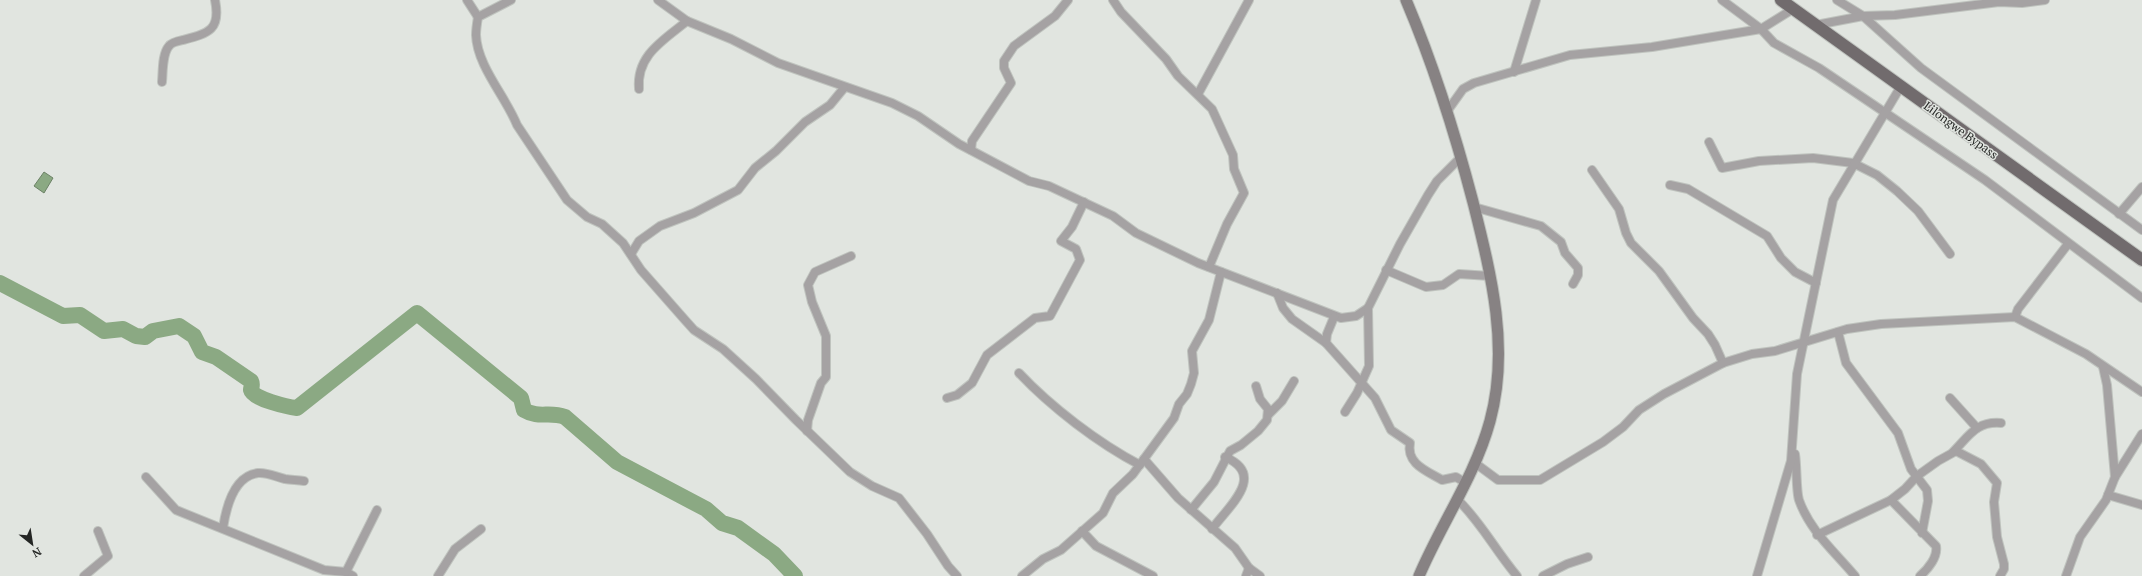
<svg xmlns="http://www.w3.org/2000/svg" width="2142" height="576" font-family="'PT Serif',serif">
<style>
.water{fill:#8ba983;stroke:#6c8266}
.lines{fill:none;stroke-linecap:round;stroke-linejoin:round}
.river{stroke:#8ba983;stroke-width:16}
.street-casing{stroke:#bfc3be;stroke-width:10}
.secondary-casing{stroke:#bfc3be;stroke-width:13}
.primary-casing{stroke:#bfc3be;stroke-width:14}
.street{stroke:#a5a2a3;stroke-width:8}
.secondary{stroke:#878283;stroke-width:11}
.primary{stroke:#716b6d;stroke-width:12}
.labels{text-anchor:middle;dominant-baseline:central;stroke-width:3;stroke-linejoin:round;paint-order:stroke}
.street-label{font-size:12px;fill:#242624;stroke:#e1e5e0}
</style>
<rect width="100%" height="100%" fill="#e1e5e0"/>
<!-- water -->
<path class="water" d="M44 172 53 178 44 193 34 186Z"/>
<g class="lines">
<!-- river -->
<path class="river" d="M0 283 63 316 80 315 104 331 123 329 136 336 145 337 153 331 179 326 194 336 202 352 216 357 251 381C253 385 251 387 251 390 253 399 288 407 297 408L417 313 521 398 524 410C539 419 549 411 565 417L617 462 706 509 722 523 738 528 774 554 795 576"/>
<!-- street casing -->
<g class="street-casing">
<g id="street">
<path d="M467 0 478 17"/>
<path d="M511 0 478 17C477 23 476 29 476 35 477 66 506 97 517 125L567 200 587 217 602 224 623 243 641 270 685 320 694 330 723 349 756 379 796 420 850 472 872 486 899 498 927 534 948 566 957 576"/>
<path d="M658 0 687 21 731 39 778 63 892 103 918 116 959 144 1029 181 1049 186 1113 216 1136 233 1198 263 1341 318 1356 316 1368 308 1400 244 1428 195 1437 181 1461 157"/>
<path d="M1113 0 1121 12 1166 59 1178 76 1212 109 1233 155 1234 169 1244 193 1227 224 1209 267"/>
<path d="M1722 0 1761 29 1774 43 1819 68 1985 180 2142 298"/>
<path d="M1837 0 1863 16 1921 68 2142 230"/>
<path d="M1816 25 1863 16 1895 15 1999 2 2022 3 2045 0"/>
<path d="M1514 72 1536 0"/>
<path d="M162 82C163 71 162 54 169 46 172 42 178 41 183 40 209 33 221 30 215 0"/>
<path d="M639 89C636 55 664 40 687 21"/>
<path d="M1198 94 1249 0"/>
<path d="M1448 110 1463 89 1474 83 1570 55 1652 47 1761 29 1793 9"/>
<path d="M1709 142 1722 168 1759 161 1813 158 1853 163 1877 175 1897 191 1918 211 1950 254"/>
<path d="M971 150 972 141 1011 83 1004 68V61L1014 46 1055 16 1068 0"/>
<path d="M1592 170 1619 209 1626 233 1631 243 1659 271 1693 318 1708 334 1715 345 1723 363"/>
<path d="M1670 185 1688 189 1767 236 1781 258 1795 272 1816 283"/>
<path d="M1474 207 1541 226 1561 242 1565 253 1578 268V275L1573 284"/>
<path d="M2119 214 2142 187"/>
<path d="M631 254 639 241 660 226 694 213 738 190 755 168 776 151 805 122 830 105 844 88"/>
<path d="M1386 270 1426 287 1443 285 1459 274 1490 276"/>
<path d="M1277 293 1283 308 1292 319 1326 343 1375 398 1391 430 1410 443C1406 464 1427 471 1442 480L1456 477 1466 483"/>
<path d="M2015 317 2018 309 2068 244"/>
<path d="M1838 332 1846 363 1898 433 1911 469 1927 490 1928 501 1922 533"/>
<path d="M1326 343 1327 334 1334 317"/>
<path d="M2103 367 2107 385 2115 477"/>
<path d="M1019 373C1051 407 1098 443 1140 465"/>
<path d="M947 398 957 395 972 383 987 355 1035 318 1050 316 1080 260 1076 249 1061 241 1072 227 1084 202"/>
<path d="M1950 398 1977 428"/>
<path d="M1345 412 1357 393 1369 366 1368 308"/>
<path d="M1268 415 1282 401 1294 381"/>
<path d="M807 431 808 420 821 383 826 377V336L812 302 808 285 815 272 851 256"/>
<path d="M1953 452C1969 436 1976 421 2001 423"/>
<path d="M1795 454C1797 466 1796 491 1799 500 1810 531 1834 551 1855 576"/>
<path d="M1144 459 1178 498 1235 548 1249 568 1260 576"/>
<path d="M1475 463 1498 480H1540L1603 442 1623 427 1639 410 1664 394 1723 363 1752 354 1775 351 1847 329 1881 324 2015 317 2086 354 2142 392"/>
<path d="M146 477 176 510 324 570 346 572 353 576"/>
<path d="M2108 495 2142 505"/>
<path d="M1457 499C1481 522 1495 550 1517 576"/>
<path d="M1891 500 1936 546C1938 557 1928 569 1920 576"/>
<path d="M1191 510 1214 482 1230 451 1241 445 1258 431 1267 420 1268 409 1260 399 1256 386"/>
<path d="M223 528C226 508 234 476 258 473 267 472 276 477 285 479 291 480 298 480 304 481"/>
<path d="M1212 529C1229 506 1267 475 1225 457"/>
<path d="M1082 531 1096 546 1153 576"/>
<path d="M1817 535 1891 500 1905 489 1917 476 1938 461 1956 451 1981 464 1997 483 1994 502 1997 537 2004 564V569L2000 576"/>
<path d="M346 572 377 510"/>
<path d="M84 576 108 556 98 531"/>
<path d="M438 576 455 549 481 529"/>
<path d="M1022 576 1043 559 1061 550 1103 513 1113 493 1133 474 1174 418 1179 404 1187 394 1191 384 1194 373 1192 351 1209 320 1221 272"/>
<path d="M1246 576 1249 568"/>
<path d="M1543 576 1567 564 1588 557"/>
<path d="M1757 576 1791 461 1797 374 1833 200 1901 86"/>
<path d="M2066 576 2080 537 2106 500 2115 477 2142 434"/>
</g>
</g>
<!-- secondary casing -->
<g class="secondary-casing">
<path id="secondary" d="M1406 0C1434 66 1455 133 1473 202 1491 274 1510 348 1490 421 1475 476 1441 524 1419 576"/>
</g>
<!-- primary casing -->
<g class="primary-casing">
<path id="primary" d="M1781 0 2142 260"/>
</g>
<!-- street -->
<use href="#street" class="street"/>
<!-- secondary -->
<use href="#secondary" class="secondary"/>
<!-- primary -->
<use href="#primary" class="primary"/>
</g>
<g class="labels">
<!-- street labels -->
<g class="street-label">
<text transform="translate(1961 130) rotate(36)">Lilongwe Bypass</text>
</g>
</g>
<!-- north arrow -->
<g transform="translate(32 544) rotate(150)" stroke="#e1e5e0" stroke-width="3" paint-order="stroke">
<path d="M0-3L7 15L0 10L-7 15Z" fill="#242624"/>
<text y="-6" font-size="11" font-weight="bold" text-anchor="middle" fill="#242624">N</text>
</g>
</svg>
